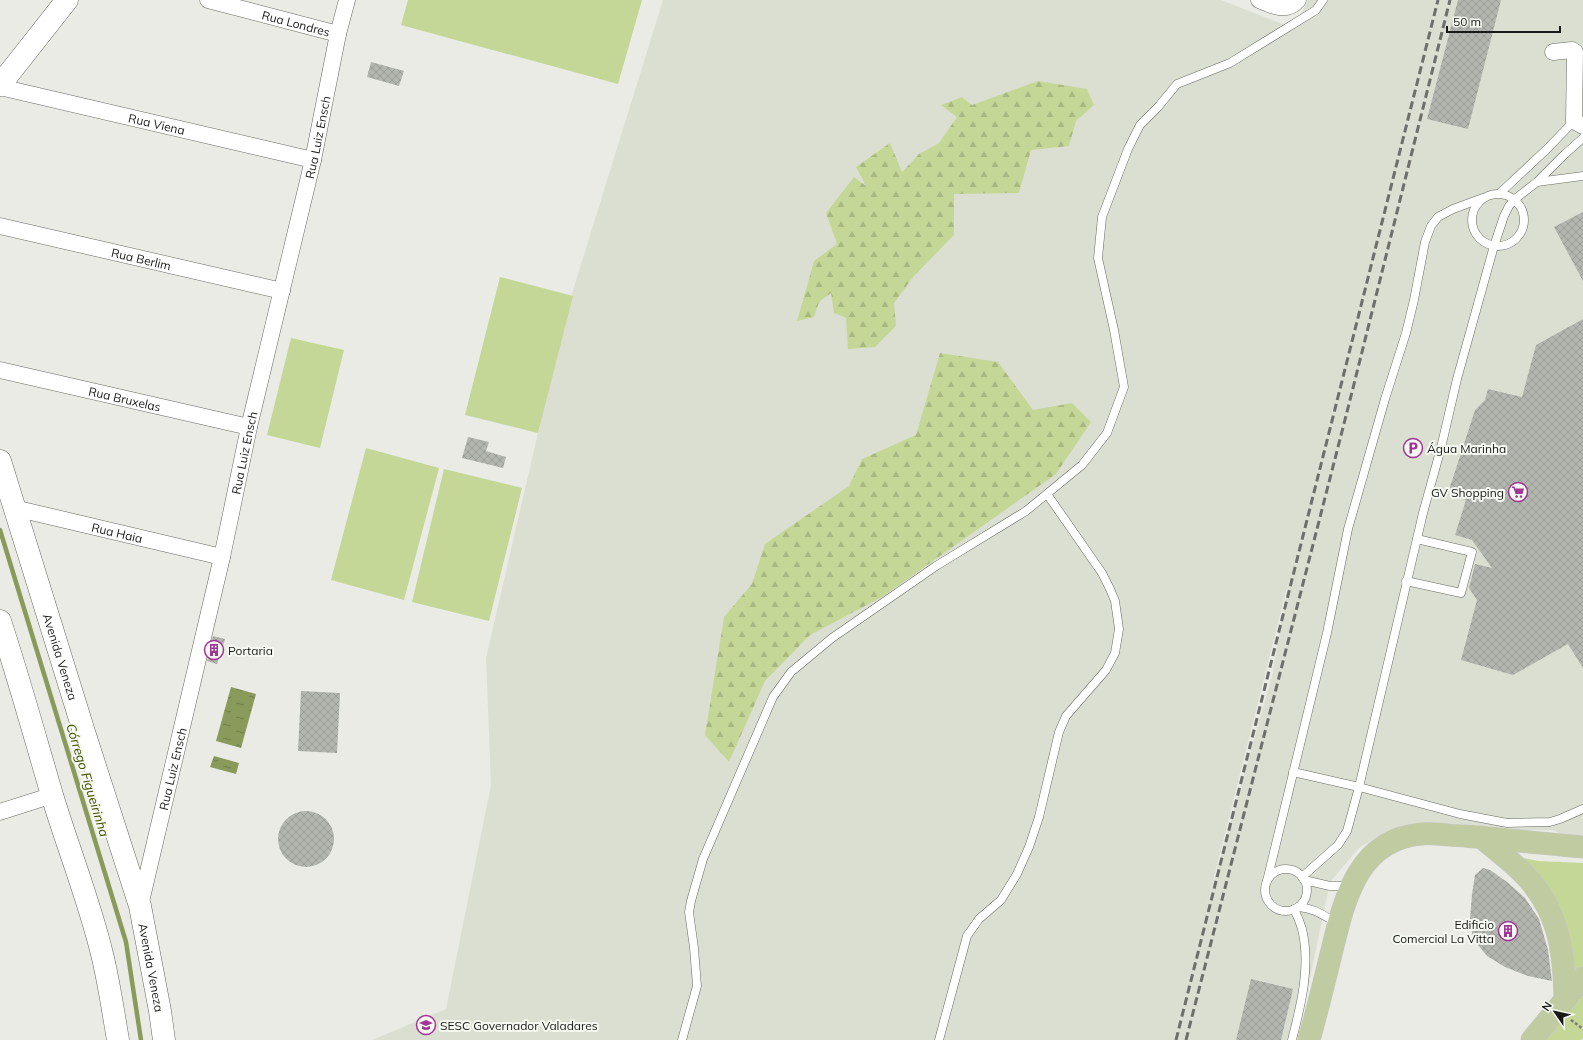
<svg xmlns="http://www.w3.org/2000/svg" width="1583" height="1040" font-family="Mulish,sans-serif">
<style>
.built{fill:#dbdfd1;fill-rule:evenodd}
.green{fill:#c5d796}
.forest{fill:url(#forest-firs)}
.water{fill:url(#water-ripples)}
.lines{fill:none;stroke-linecap:round;stroke-linejoin:round}
.stream{stroke:#899a5a;stroke-width:4.5}
.building{fill:url(#building-cross-hatch)}
.lane-casing{stroke:#686a63;stroke-width:9}
.street-casing{stroke:#686a63;stroke-width:17}
.secondary-casing{stroke:#686a63;stroke-width:23}
.primary-casing{stroke:#c8c8c8;stroke-width:23}
.path{stroke:#7c7d79;stroke-width:2.5;stroke-dasharray:3 2;stroke-linecap:butt}
.lane{stroke:#fff;stroke-width:8}
.street{stroke:#fff;stroke-width:16}
.secondary{stroke:#fff;stroke-width:22}
.primary{stroke:#c0cba1;stroke-width:22}
.rail{stroke:#6e6f6b;stroke-width:3;stroke-dasharray:8 4;stroke-linecap:butt}
.labels{text-anchor:middle;dominant-baseline:central;stroke-width:4;stroke-linejoin:round;paint-order:stroke}
.street-label{font-size:12px;fill:#191a18;stroke:#f6f9f1}
.poi-label{font-size:12px;fill:#191a18;stroke:#f6f9f1;text-anchor:start}
.water-label{font-size:13px;font-style:italic;fill:#425104;stroke:#f6f9f1}
</style>
<defs>
<pattern id="forest-firs" width="22" height="20" patternUnits="userSpaceOnUse"><rect width="22" height="20" fill="#c5d796"/><path d="M5 1l3.5 6h-7zM16 11l3.5 6h-7z" fill="#a9b881"/></pattern>
<pattern id="water-ripples" width="26" height="14" patternUnits="userSpaceOnUse"><rect width="26" height="14" fill="#899a5a"/><path d="M2 4q2-2 4 0t4 0M15 11q2-2 4 0t4 0" fill="none" stroke="#6f7d49"/></pattern>
<pattern id="building-cross-hatch" width="8" height="8" patternUnits="userSpaceOnUse"><rect width="8" height="8" fill="#b3b5af"/><path d="M0 0l8 8M0 8l8-8" fill="none" stroke="#999b96"/></pattern>
</defs>
<rect width="100%" height="100%" fill="#e9ebe4"/>
<!-- built -->
<path class="built" d="M663 0H1221L1285 25 1300 17 1308 0H1583V840L1562 835 1553 830 1519 831 1400 828 1375 838 1359 848 1330 882 1297 1040H372L446 1009 491 785 486 658 538 433 574 287ZM1289 579 1272 676 1206 909Z"/>
<!-- green -->
<g class="green">
<path d="M408 0H642L618 84 401 25Z"/>
<path d="M500 277 573 296 538 433 465 415Z"/>
<path d="M291 338 344 350 320 448 267 435Z"/>
<path d="M366 448 439 468 404 600 331 580Z"/>
<path d="M444 469 522 488 489 621 412 602Z"/>
<path d="M1514 856 1538 861 1583 863V969L1575 971 1570 938Z"/>
<path d="M1583 996V1038L1581 1040H1546Z"/>
</g>
<!-- forest -->
<g class="forest">
<path d="M1038 81 1087 89 1094 105 1076 121 1069 146 1031 150 1019 193 954 194V235L914 276 894 303 896 326 875 347 848 349 846 318 834 313 831 293 819 302 814 317 797 321 814 261 837 244 826 213 854 177 866 186 856 167 890 143 902 172 919 154 939 143 957 117 941 105 962 97 972 105Z"/>
<path d="M940 353 998 362 1033 410 1072 403 1091 422 1056 474 882 597 810 635 765 681 729 762 705 735 724 617 752 584 765 544 849 486 862 459 916 435Z"/>
</g>
<!-- water -->
<g class="water">
<path d="M231 687 256 694 241 748 216 741Z"/>
<path d="M214 756 239 763 236 774 210 767Z"/>
</g>
<g class="lines">
<!-- stream -->
<path class="stream" d="M0 530 126 942 141 1040"/>
</g>
<!-- building -->
<g class="building">
<path d="M1458 0H1501L1468 129 1427 119Z"/>
<path d="M371 62 404 71 399 86 367 77Z"/>
<path d="M1583 212V281L1554 227Z"/>
<path d="M1583 319V668L1568 644 1513 675 1461 660 1477 600 1469 588 1475 564 1492 568 1472 540 1455 535 1466 500 1455 497 1450 487 1475 410 1485 400 1488 389 1522 397 1536 345Z"/>
<path d="M468 437 489 442 486 451 506 457 503 468 462 458Z"/>
<path d="M213 636 225 639 217 664 207 661Z"/>
<path d="M301 691 340 693 337 753 298 751Z"/>
<circle cx="306" cy="839" r="28"/>
<path d="M1483 868 1490 870 1507 882 1525 898 1539 919 1548 950 1552 981 1528 976 1505 967 1487 956 1473 939 1470 920 1472 894 1475 875Z"/>
<path d="M1251 979 1293 989 1281 1040H1236Z"/>
</g>
<g class="lines">
<!-- lane casing -->
<g class="lane-casing">
<g id="lane">
<path d="M1583 138 1565 154 1537 182 1515 199 1509 206 1504 216 1494 246 1457 379 1441 448 1423 513 1359 787 1460 814 1507 823 1550 822 1560 819 1583 809"/>
<path d="M1537 182 1583 176"/>
<path d="M1500 193 1547 149 1574 121"/>
<circle cx="1498" cy="220" r="26"/>
<path d="M1406 581 1461 593 1472 552 1417 539"/>
<path d="M1293 772 1359 787 1347 831 1338 845 1302 877"/>
<circle cx="1286" cy="890" r="21"/>
<path d="M1304 880 1330 886H1350"/>
<path d="M1267 881 1327 633 1348 529 1385 399 1406 333 1414 300 1425 242 1431 226 1438 217 1453 209 1483 198"/>
<path d="M1298 907C1314 908 1323 915 1337 923"/>
<path d="M682 1040 697 986 694 948 689 912 691 901 703 859 773 697 791 672 832 638 936 566 1026 511 1082 465 1107 433 1124 387 1114 330 1098 258 1102 217 1128 149 1140 125 1158 107 1177 84 1230 63 1316 10 1323 0"/>
<path d="M939 1040 967 936 979 919 1001 900 1017 874 1029 847 1039 817 1059 732 1066 716 1106 670 1115 653 1119 629 1115 601 1110 589 1102 573 1047 494"/>
<path d="M1292 1040C1301 1005 1311 966 1302 929 1300 922 1297 915 1294 909"/>
</g>
</g>
<!-- street casing -->
<g class="street-casing">
<g id="street">
<path id="s1" d="M208 0 338 34"/>
<path d="M1259 0C1272 6 1287 13 1298 0"/>
<path d="M1553 52 1572 50 1575 52 1574 121 1583 126"/>
<path id="s2" d="M0 87 313 160"/>
<path id="s3" d="M0 226 282 291"/>
<path id="s4" d="M0 370 249 427"/>
<path id="s5" d="M14 508 222 557"/>
<path d="M0 812 53 795"/>
<path id="s6" d="M140 906 222 557 249 427 313 160 338 34 347 0"/>
</g>
</g>
<!-- secondary casing -->
<g class="secondary-casing">
<g id="secondary">
<path d="M0 85 67 0"/>
<path id="s7" d="M0 461 84 732 140 906 160 1011 164 1040"/>
<path d="M0 621C19 679 35 737 52 795 68 848 89 900 102 954 109 982 113 1011 118 1040"/>
</g>
</g>
<!-- primary casing -->
<g class="primary-casing">
<g id="primary">
<path d="M1481 837C1495 849 1510 860 1523 873 1559 910 1564 950 1565 999"/>
<path d="M1309 1040C1317 1011 1324 983 1331 954 1344 902 1356 839 1422 834 1436 833 1451 836 1465 836 1504 839 1544 844 1583 847"/>
<path d="M1532 1040 1583 978"/>
</g>
</g>
<!-- path -->
<path class="path" d="M1571 1020 1583 1029"/>
<!-- lane -->
<use href="#lane" class="lane"/>
<!-- street -->
<use href="#street" class="street"/>
<!-- secondary -->
<use href="#secondary" class="secondary"/>
<!-- primary -->
<use href="#primary" class="primary"/>
<!-- rail -->
<g class="rail">
<path d="M1176 1040 1438 0"/>
<path d="M1186 1040 1348 408 1450 0"/>
</g>
</g>
<!-- icons -->
<defs>
<g id="parking-ring" transform="scale(1)"><circle r="9.5" fill="#f6f9f1" stroke="#a13698" stroke-width="1.5"/><path d="M-3.5-5.5H1a3.5 3.5 0 0 1 0 7H-1V5.5H-3.5ZM-1-3.4V-.6H.8a1.4 1.4 0 0 0 0-2.8Z" fill="#a13698"/></g>
<g id="supermarket-ring" transform="scale(1)"><circle r="9.5" fill="#f6f9f1" stroke="#a13698" stroke-width="1.5"/><path d="M-6-5.5h2.5l.6 2H6L4.5 2H-2.5L-4.4-4H-6ZM-1.5 3.2a1.3 1.3 0 1 0 .1 0ZM3 3.2a1.3 1.3 0 1 0 .1 0Z" fill="#a13698"/></g>
<g id="building-ring" transform="scale(1)"><circle r="9.5" fill="#f6f9f1" stroke="#a13698" stroke-width="1.5"/><path d="M-4-6H4V6H1V3H-1V6H-4ZM-2.5-4.3h1.7v1.8h-1.7ZM.8-4.3h1.7v1.8H.8ZM-2.5-1h1.7V.8h-1.7ZM.8-1h1.7V.8H.8Z" fill="#a13698"/></g>
<g id="school-ring" transform="scale(1)"><circle r="9.5" fill="#f6f9f1" stroke="#a13698" stroke-width="1.5"/><path d="M0-5L7-2L0 1L-7-2ZM-4 1L0 2.5L4 1V4Q0 6-4 4Z" fill="#a13698"/></g>
</defs>
<g fill-rule="evenodd">
<use href="#parking-ring" x="1413" y="448"/>
<use href="#supermarket-ring" x="1518" y="492"/>
<use href="#building-ring" x="214" y="650"/>
<use href="#building-ring" x="1508" y="931"/>
<use href="#school-ring" x="426" y="1025"/>
</g>
<g class="labels">
<!-- street labels -->
<g class="street-label">
<text stroke="none"><textPath href="#s1" startOffset="91">Rua Londres</textPath></text>
<text stroke="none"><textPath href="#s2" startOffset="161">Rua Viena</textPath></text>
<text stroke="none"><textPath href="#s6" startOffset="789">Rua Luiz Ensch</textPath></text>
<text stroke="none"><textPath href="#s3" startOffset="145">Rua Berlim</textPath></text>
<text stroke="none"><textPath href="#s4" startOffset="128">Rua Bruxelas</textPath></text>
<text stroke="none"><textPath href="#s6" startOffset="465">Rua Luiz Ensch</textPath></text>
<text stroke="none"><textPath href="#s5" startOffset="106">Rua Haia</textPath></text>
<text stroke="none"><textPath href="#s7" startOffset="205">Avenida Veneza</textPath></text>
<text stroke="none"><textPath href="#s6" startOffset="141">Rua Luiz Ensch</textPath></text>
<text stroke="none"><textPath href="#s7" startOffset="529">Avenida Veneza</textPath></text>
</g>
<!-- poi labels -->
<g class="poi-label">
<text x="1427" y="448">Água Marinha</text>
<text x="1504" y="492" text-anchor="end">GV Shopping</text>
<text x="228" y="650">Portaria</text>
<text x="1494" y="924" text-anchor="end">Edificio<tspan x="1494" dy="14">Comercial La Vitta</tspan></text>
<text x="440" y="1025">SESC Governador Valadares</text>
</g>
<!-- water labels -->
<g class="water-label">
<text transform="translate(88 780) rotate(73)">Córrego Figueirinha</text>
</g>
</g>
<!-- north arrow -->
<g transform="translate(1555 1012) rotate(304)" stroke="#f6f9f1" stroke-width="3" paint-order="stroke">
<path d="M0-3L7 15L0 10L-7 15Z" fill="#191a18"/>
<text y="-6" font-size="11" font-weight="bold" text-anchor="middle" fill="#191a18">N</text>
</g>
<!-- scale -->
<path d="M1447 26v6h113v-6" fill="none" stroke="#191a18" stroke-width="2"/>
<text x="1453" y="26" font-size="12" fill="#191a18" stroke="#f6f9f1" stroke-width="3" paint-order="stroke">50 m</text>
</svg>
